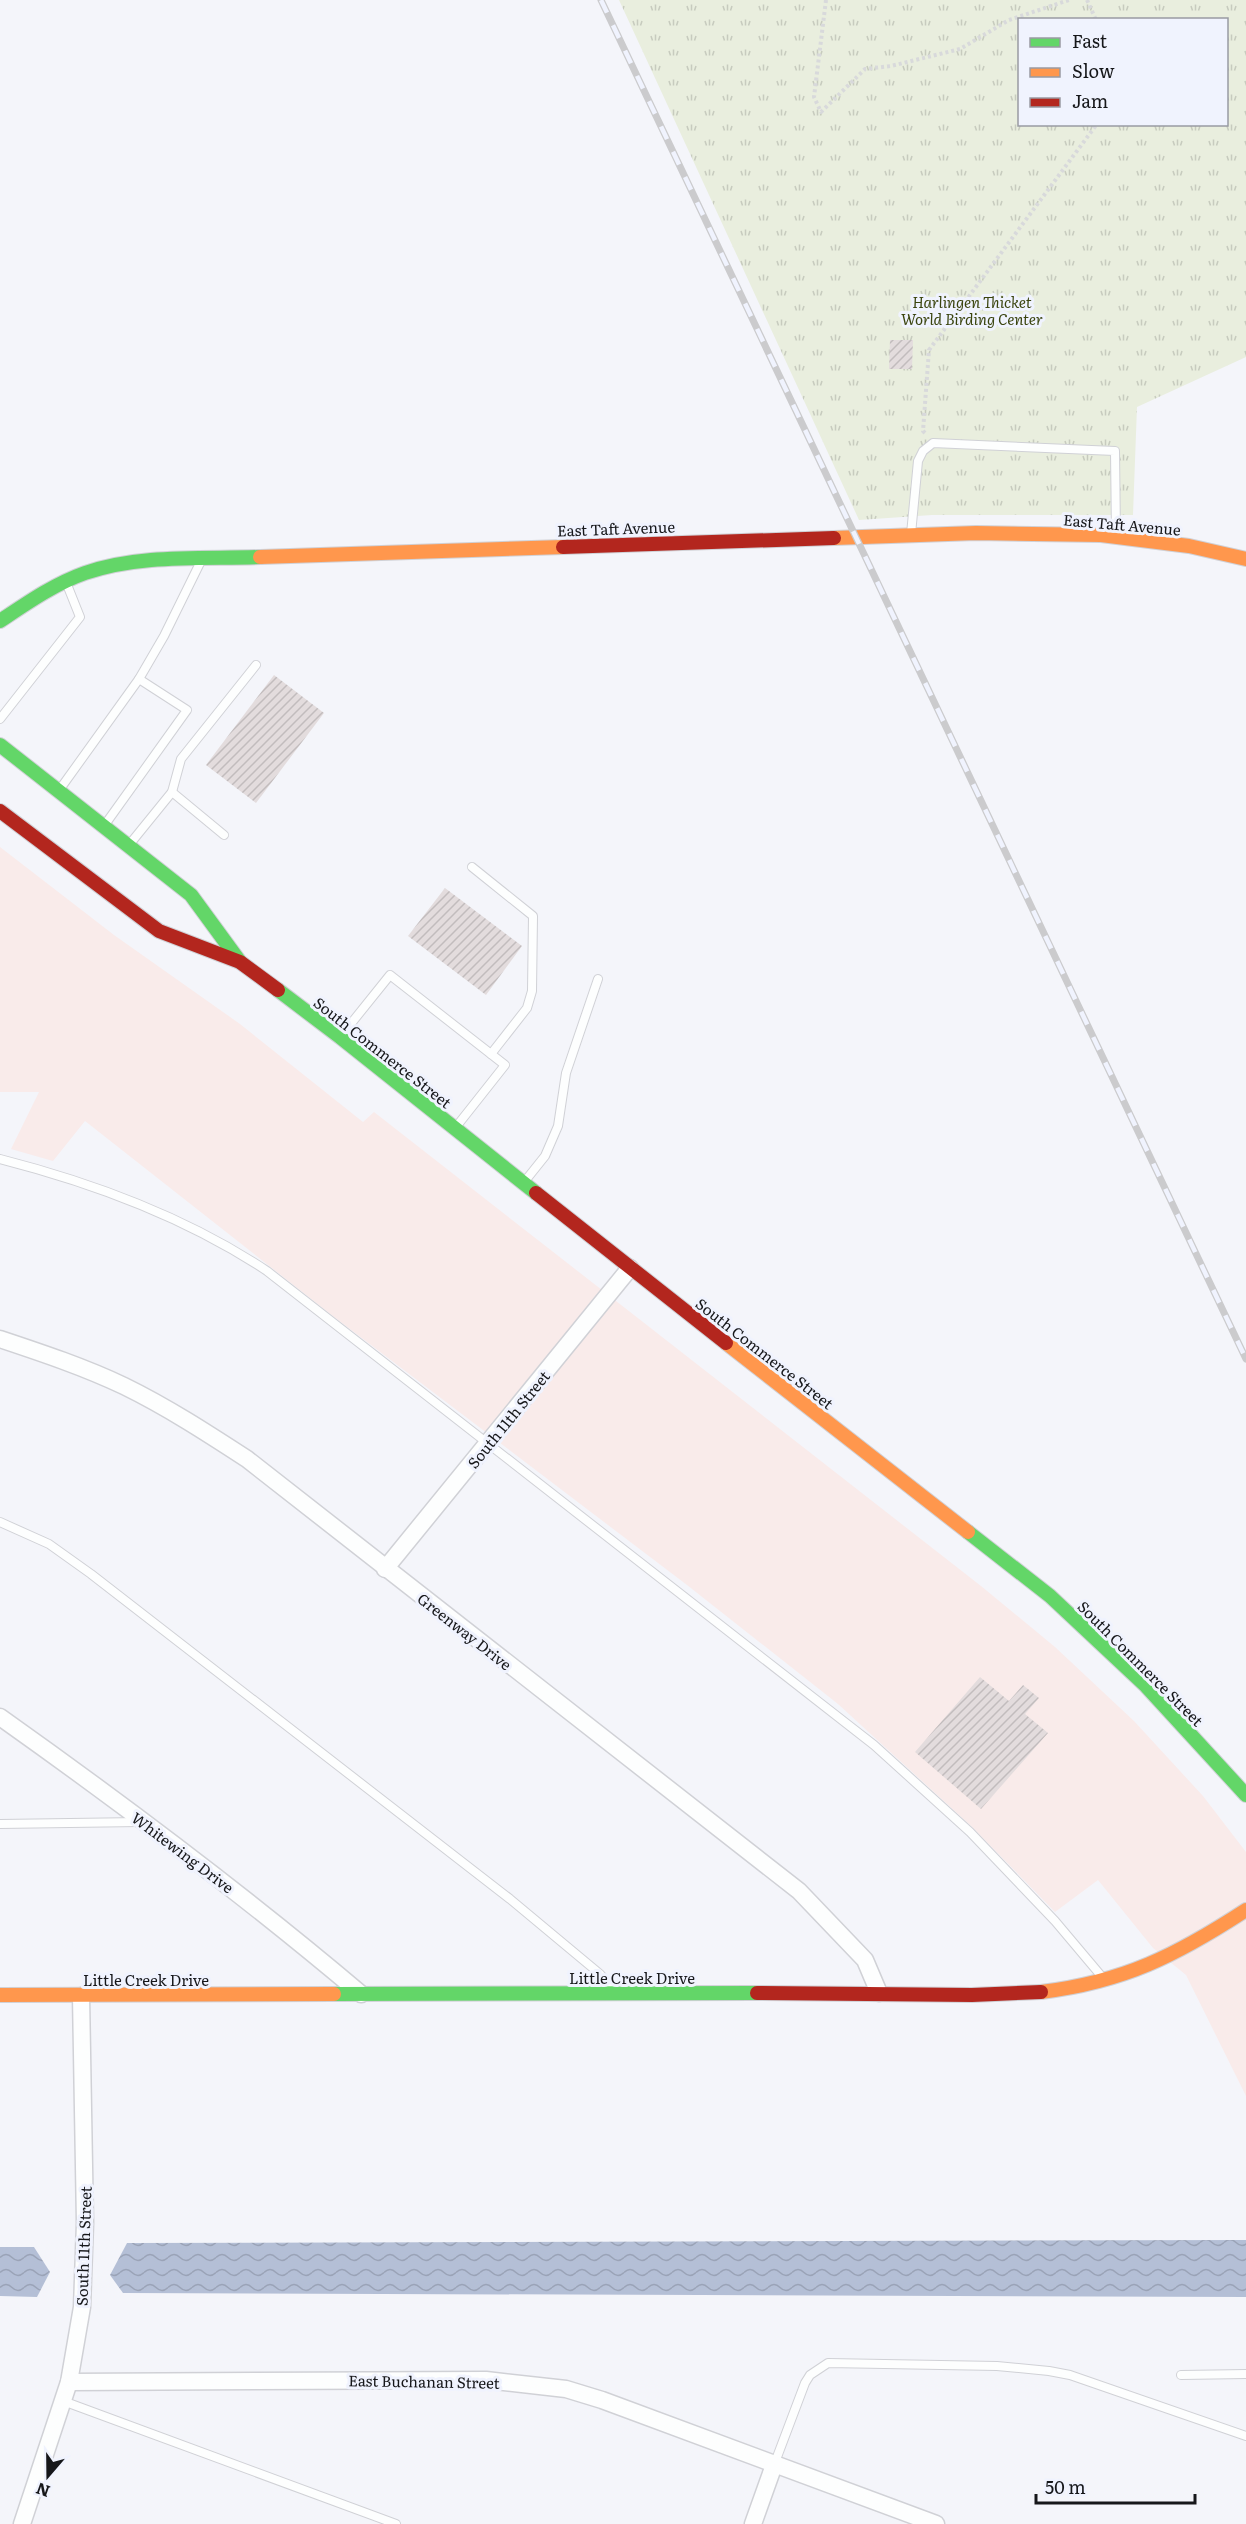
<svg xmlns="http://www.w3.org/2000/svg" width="1246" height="2524" font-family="Literata,serif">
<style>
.commercial{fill:#f9ebea}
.park{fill:url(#park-tufts);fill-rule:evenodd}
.water{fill:url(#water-waves)}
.building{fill:url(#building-hatch)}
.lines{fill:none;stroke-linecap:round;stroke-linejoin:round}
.lane-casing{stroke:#d0d1d6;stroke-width:10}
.street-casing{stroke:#d0d1d6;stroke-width:19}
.fast-casing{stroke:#d0d1d6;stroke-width:16}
.slow-casing{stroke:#d0d1d6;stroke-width:16}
.jam-casing{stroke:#d0d1d6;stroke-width:16}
.path{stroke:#d8d9db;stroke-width:4;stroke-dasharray:3 3;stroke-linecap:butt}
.lane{stroke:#fdfefe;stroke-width:8}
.street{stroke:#fdfefe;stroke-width:16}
.fast{stroke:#63d668;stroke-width:14}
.slow{stroke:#ff974d;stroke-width:14}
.jam{stroke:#b3261e;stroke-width:14}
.rail-casing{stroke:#cbcbcd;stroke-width:7}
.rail{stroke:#f0f3fe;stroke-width:4.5;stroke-dasharray:14;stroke-linecap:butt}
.labels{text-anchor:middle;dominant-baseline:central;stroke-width:6;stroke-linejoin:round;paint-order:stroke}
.park-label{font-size:15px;font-style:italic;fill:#3a440e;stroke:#f0f3fe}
.street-label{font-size:15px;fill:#16171a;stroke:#f0f3fe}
</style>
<defs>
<pattern id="park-tufts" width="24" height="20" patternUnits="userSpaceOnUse" patternTransform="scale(1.5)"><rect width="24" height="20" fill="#e9eede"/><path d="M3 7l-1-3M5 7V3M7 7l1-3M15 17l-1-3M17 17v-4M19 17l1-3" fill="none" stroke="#c7cbbe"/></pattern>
<pattern id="water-waves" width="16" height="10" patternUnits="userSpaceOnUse" patternTransform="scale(1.5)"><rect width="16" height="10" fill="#b4bfd6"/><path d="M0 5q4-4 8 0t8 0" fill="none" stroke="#9aa3b7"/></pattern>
<pattern id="building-hatch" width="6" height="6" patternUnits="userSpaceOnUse" patternTransform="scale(1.5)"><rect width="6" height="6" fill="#e3dcdd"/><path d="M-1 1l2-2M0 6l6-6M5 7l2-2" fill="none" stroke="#c2bcbd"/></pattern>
</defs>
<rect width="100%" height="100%" fill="#f4f5fa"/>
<!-- commercial -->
<path class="commercial" d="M0 847 114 935 240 1024 363 1122 374 1112 981 1586 1055 1647 1134 1721 1203 1796 1246 1852V2096L1186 1975 1153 1948 1098 1880 1055 1912 972 1827 838 1704 687 1585 334 1317 85 1121 53 1161 11 1149 39 1092H0Z"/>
<!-- park -->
<path class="park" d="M619 0H1246V357L1137 407 1133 515H932L859 520ZM1020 20H1226V124H1020Z"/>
<!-- water -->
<g class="water">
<path d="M1246 2240V2297L123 2293 110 2275 127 2243Z"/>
<path d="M0 2247H34L50 2272 37 2297 0 2296Z"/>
</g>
<!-- building -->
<g class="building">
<path d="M890 340H913L912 369H889Z"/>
<path d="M274 675 324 713 256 803 206 765Z"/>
<path d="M445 888 522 946 486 995 408 936Z"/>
<path d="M980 1677 1009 1701 1023 1685 1039 1698 1025 1714 1048 1733 981 1809 915 1752Z"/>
</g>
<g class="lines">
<!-- lane casing -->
<g class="lane-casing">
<g id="lane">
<path d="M911 534 918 461 923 451 933 443 1115 451 1116 534"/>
<path d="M139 679 164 636 200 563"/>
<path d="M0 719 80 617 66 582"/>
<path d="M60 789 139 679 187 710 104 826"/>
<path d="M172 792 224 835"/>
<path d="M129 845 172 792 181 759 256 665"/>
<path d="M472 867 533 916 532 991 527 1008 491 1054"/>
<path d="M341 1036 390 975 505 1065 456 1127"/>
<path d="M0 1159C94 1183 186 1217 267 1271L874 1745 970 1832 1055 1921 1103 1978"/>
<path d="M525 1181 545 1156 558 1126 566 1073 598 979"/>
<path d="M0 1522 49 1544 91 1574 510 1899 600 1974 613 1989"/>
<path d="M0 1824 140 1822"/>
<path d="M1181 2375 1246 2374"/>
<path d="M63 2401 396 2524"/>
<path d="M774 2465 805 2383 810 2375 828 2363 997 2366 1049 2371 1070 2375 1246 2436"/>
</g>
</g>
<!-- street casing -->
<g class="street-casing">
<g id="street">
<path d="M0 1339C42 1353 84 1367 124 1386 167 1407 207 1433 247 1459L799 1891 865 1960 879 1993"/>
<path d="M385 1569 630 1268"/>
<path d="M0 1717C124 1805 245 1896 361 1994"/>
<path d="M69 2382 486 2380 566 2389 602 2400 936 2524"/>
<path d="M22 2524 69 2382 82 2307 85 2223 81 1996"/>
<path d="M753 2524 774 2465"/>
</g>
</g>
<!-- fast casing -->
<g class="fast-casing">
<g id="fast">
<path d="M0 621C27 603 54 584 85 573 139 554 203 559 260 557"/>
<path d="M0 745 191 895 240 962"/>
<path d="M278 990 340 1037 536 1193"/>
<path d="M968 1532 1050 1596 1146 1686 1246 1795"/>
<path d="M334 1994 757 1993"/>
</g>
</g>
<!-- slow casing -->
<g class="slow-casing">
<g id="slow">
<path d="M834 538 976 533 1101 535 1189 546 1246 559"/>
<path d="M260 557 563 547"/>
<path d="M726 1343 968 1532"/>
<path d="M1041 1992C1124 1982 1177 1955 1246 1910"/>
<path d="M0 1995 334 1994"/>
</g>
</g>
<!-- jam casing -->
<g class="jam-casing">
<g id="jam">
<path d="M563 547 834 538"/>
<path d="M0 811 159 931 240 962 278 990"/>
<path d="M536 1193 726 1343"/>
<path d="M757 1993 972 1995 1041 1992"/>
</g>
</g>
<!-- path -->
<g class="path">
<path d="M826 0 814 97 821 112 865 69 891 66 960 49 1009 20 1069 0"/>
<path d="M1087 0 1096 20"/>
<path d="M925 433 923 431 929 350 1097 124"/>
</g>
<!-- lane -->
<use href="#lane" class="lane"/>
<!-- street -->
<use href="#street" class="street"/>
<!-- fast -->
<use href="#fast" class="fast"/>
<!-- slow -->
<use href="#slow" class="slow"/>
<!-- jam -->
<use href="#jam" class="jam"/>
<!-- rail casing -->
<g class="rail-casing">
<path id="rail" d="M601 0 1246 1359"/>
</g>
<!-- rail -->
<use href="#rail" class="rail"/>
</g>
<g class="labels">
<!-- park labels -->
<g class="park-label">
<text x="972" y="301">Harlingen Thicket<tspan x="972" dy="17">World Birding Center</tspan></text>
</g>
<!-- street labels -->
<g class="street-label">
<text transform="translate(1122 524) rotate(5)">East Taft Avenue</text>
<text transform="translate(616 528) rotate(-2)">East Taft Avenue</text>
<text transform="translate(383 1052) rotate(38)">South Commerce Street</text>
<text transform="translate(765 1353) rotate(38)">South Commerce Street</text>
<text transform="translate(508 1419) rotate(-51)">South 11th Street</text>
<text transform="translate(465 1631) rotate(38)">Greenway Drive</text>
<text transform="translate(1141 1663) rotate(45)">South Commerce Street</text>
<text transform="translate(183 1852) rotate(37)">Whitewing Drive</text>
<text x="632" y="1977">Little Creek Drive</text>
<text x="146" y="1979">Little Creek Drive</text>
<text transform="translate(83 2246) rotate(-88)">South 11th Street</text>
<text transform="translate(424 2381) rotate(1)">East Buchanan Street</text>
</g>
</g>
<!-- legend -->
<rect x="1018" y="18" width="210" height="108" fill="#f0f3fe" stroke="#999ba3" stroke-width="1.5"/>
<rect x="1030" y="38" width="30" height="9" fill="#63d668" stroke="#999ba3" stroke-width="1.5"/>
<text x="1072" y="48" font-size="18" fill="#16171a">Fast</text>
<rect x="1030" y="68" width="30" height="9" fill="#ff974d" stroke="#999ba3" stroke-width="1.5"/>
<text x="1072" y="78" font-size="18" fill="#16171a">Slow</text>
<rect x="1030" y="98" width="30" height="9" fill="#b3261e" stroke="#999ba3" stroke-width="1.5"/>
<text x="1072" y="108" font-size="18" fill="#16171a">Jam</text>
<!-- north arrow -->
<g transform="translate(48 2476) rotate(200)" stroke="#f0f3fe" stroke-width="4.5" paint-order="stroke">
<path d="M0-4.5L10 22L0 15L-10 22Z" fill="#16171a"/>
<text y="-9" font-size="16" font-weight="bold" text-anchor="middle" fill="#16171a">N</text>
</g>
<!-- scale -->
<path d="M1036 2494v9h159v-9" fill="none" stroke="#16171a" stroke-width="3"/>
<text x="1045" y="2494" font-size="18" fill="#16171a" stroke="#f0f3fe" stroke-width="4.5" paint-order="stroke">50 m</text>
</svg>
